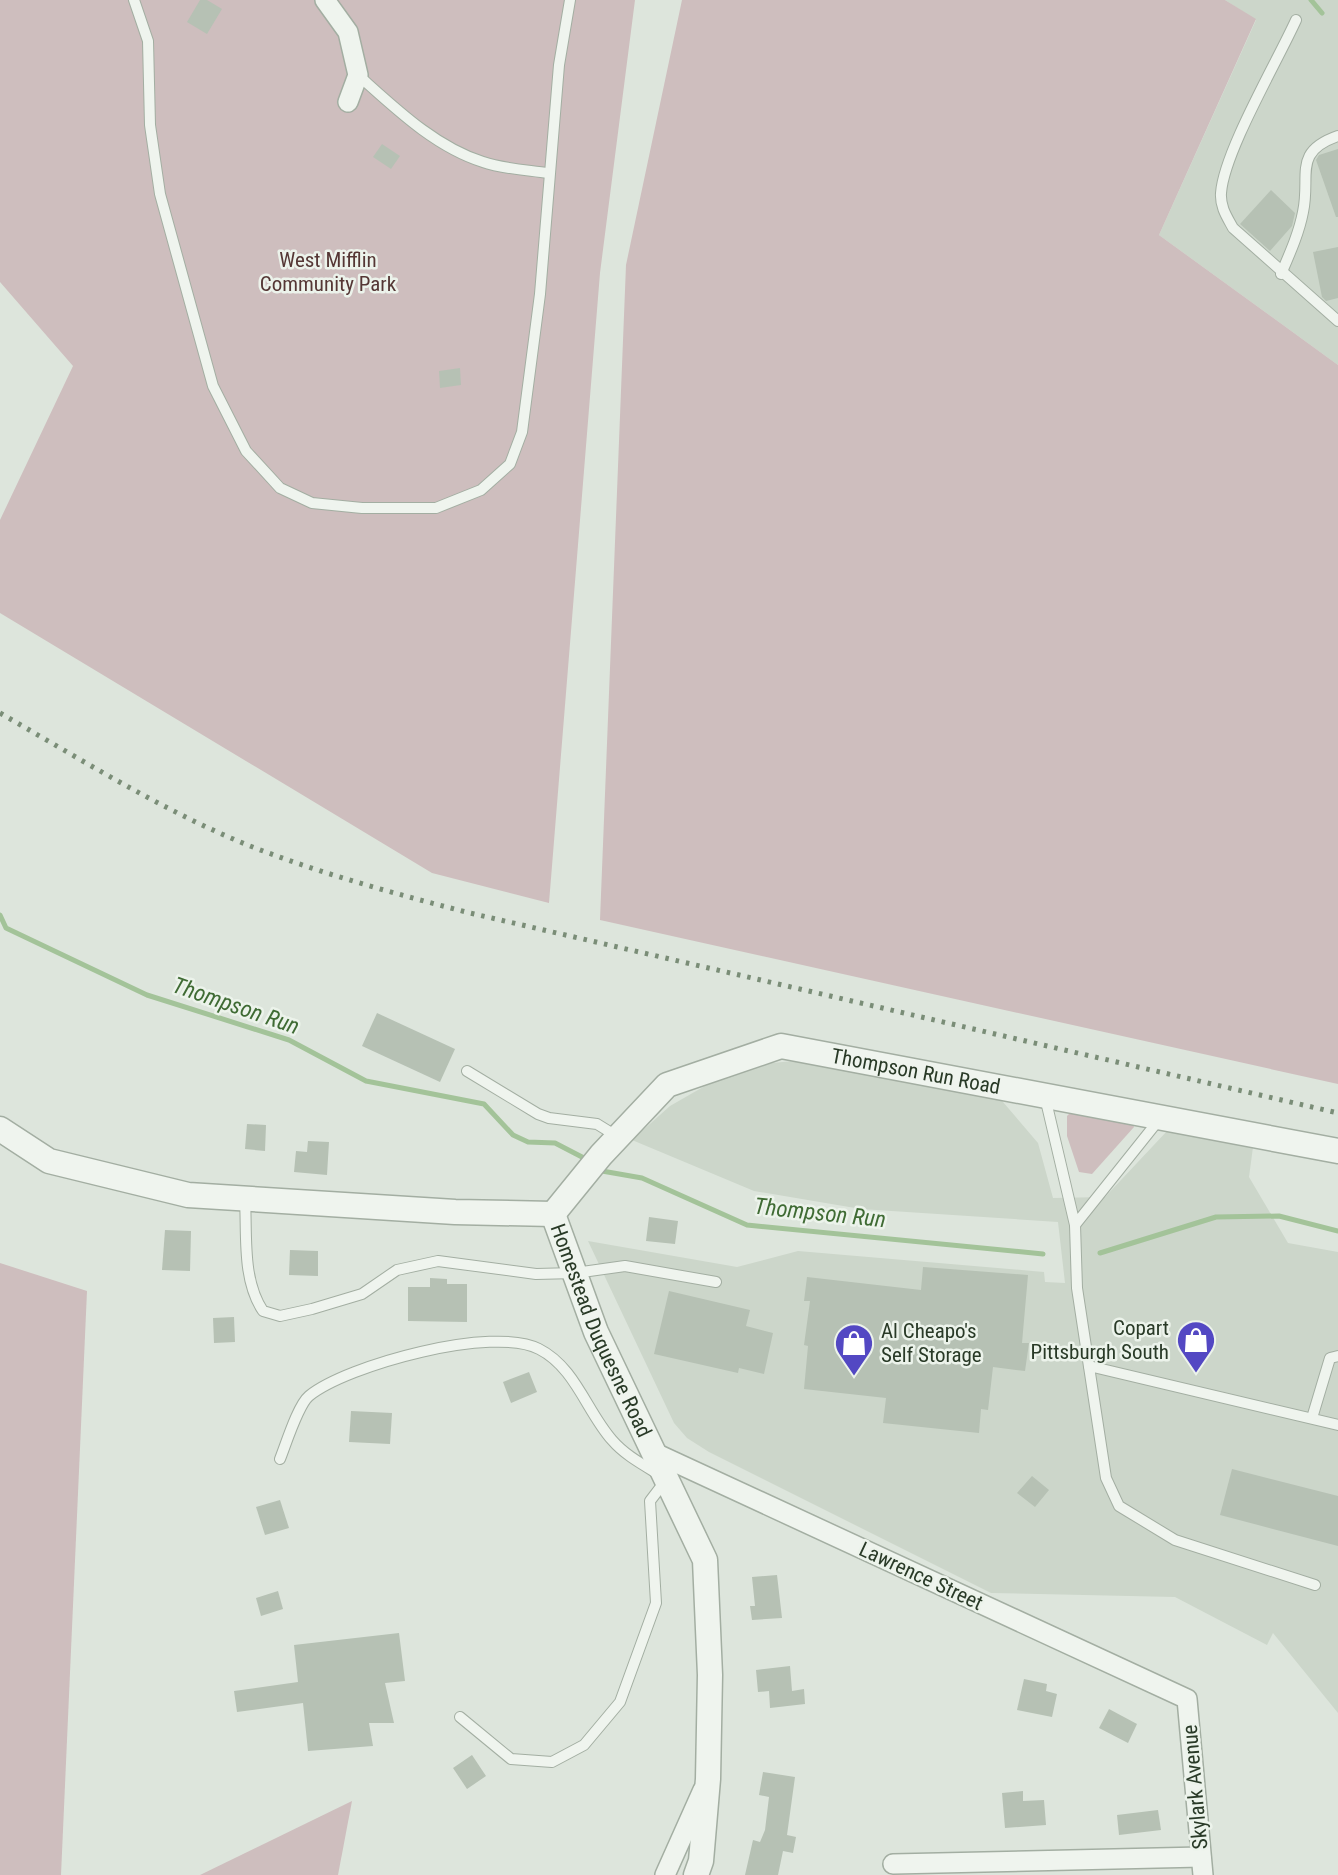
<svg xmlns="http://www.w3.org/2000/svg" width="1338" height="1875" font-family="'Roboto Condensed',sans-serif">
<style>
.built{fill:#ccd6ca}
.green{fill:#cebebe}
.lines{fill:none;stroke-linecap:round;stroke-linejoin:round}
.stream{stroke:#a3c399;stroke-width:5}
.building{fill:#b6c1b4}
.service-casing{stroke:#a3aea2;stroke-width:12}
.minor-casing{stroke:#a3aea2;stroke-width:22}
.tertiary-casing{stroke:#a3aea2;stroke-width:27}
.service{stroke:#eff4ee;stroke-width:10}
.minor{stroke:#eff4ee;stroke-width:19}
.tertiary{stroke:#eff4ee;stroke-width:24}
.rail{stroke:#7a8d77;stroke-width:5;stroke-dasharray:3.5 7;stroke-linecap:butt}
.labels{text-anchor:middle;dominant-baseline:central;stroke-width:5;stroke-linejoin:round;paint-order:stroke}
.park-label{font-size:21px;fill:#553735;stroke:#ecf3eb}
.street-label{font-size:21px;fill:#293a27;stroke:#ecf3eb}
.poi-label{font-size:21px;fill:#293a27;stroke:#ecf3eb;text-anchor:end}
.water-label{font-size:23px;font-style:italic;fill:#3f6b34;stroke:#ecf3eb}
</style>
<rect width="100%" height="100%" fill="#dde5dc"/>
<!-- built -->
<g class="built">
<path d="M1225 0H1338V365L1159 235 1256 20Z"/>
<path d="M804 1060 997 1095 1038 1143 1053 1198 1105 1197 1168 1130 1253 1147 1249 1177 1288 1243 1338 1252V1713L1273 1633 1267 1645 1175 1597 991 1593 709 1452 687 1438 674 1423 588 1241 737 1267 798 1251 1044 1272 1045 1282 1065 1283 1058 1222 861 1209 754 1191 632 1140 670 1106 731 1071 761 1064Z"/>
</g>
<!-- green -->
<g class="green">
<path d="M0 0H635L600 273 549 903 432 873 0 613V520L73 366 0 282Z"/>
<path d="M682 0H1225L1256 19 1159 235 1338 365V1084L600 920 626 265Z"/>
<path d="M1074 1109 1130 1116 1134 1127 1092 1174 1079 1172 1067 1136V1116Z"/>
<path d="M0 1263 87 1291 61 1875H0Z"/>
<path d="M352 1801 338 1875H200Z"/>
</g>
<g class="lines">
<!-- stream -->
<g class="stream">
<path d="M1311 0 1322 13"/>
<path d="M0 915 6 928 147 995 289 1040 366 1081 484 1104 513 1135 528 1142 555 1143 582 1157"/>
<path d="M602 1171 642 1178 747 1225 1043 1254"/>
<path d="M1100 1253 1216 1217 1279 1216 1338 1231"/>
</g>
</g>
<!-- building -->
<g class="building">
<path d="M200 0H207L222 9 207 34 187 22Z"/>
<path d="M382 144 400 156 391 169 373 157Z"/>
<path d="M1338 149V217H1336L1316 160 1319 155Z"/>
<path d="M1271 190 1295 213 1292 226 1270 251 1240 224Z"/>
<path d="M1338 247V298L1326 301 1322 297 1313 252Z"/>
<path d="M460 368 461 385 440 388 439 371Z"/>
<path d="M377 1013 455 1049 440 1082 362 1046Z"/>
<path d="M247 1124 266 1125 265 1151 245 1149Z"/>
<path d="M308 1141 329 1142 327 1175 294 1172 296 1151 307 1152Z"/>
<path d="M649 1217 678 1221 675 1244 646 1241Z"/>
<path d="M165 1230 191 1231 190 1271 162 1270Z"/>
<path d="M290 1250 318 1251V1276L289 1275Z"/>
<path d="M923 1267 1028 1275 1022 1343H1029L1025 1371 993 1367 988 1410 981 1409 979 1433 883 1423 886 1398 804 1389 808 1346 804 1345 810 1301H804L807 1277 921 1290Z"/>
<path d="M430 1278 447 1279V1284H467V1322L408 1321V1287H430Z"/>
<path d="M669 1291 750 1310 746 1326 773 1333 764 1374 739 1368 738 1373 654 1354Z"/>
<path d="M234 1317 235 1342 214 1343 213 1318Z"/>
<path d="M529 1372 537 1392 511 1403 503 1382Z"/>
<path d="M351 1411 392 1413 390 1444 349 1442Z"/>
<path d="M1232 1469 1338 1496V1546L1220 1515Z"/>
<path d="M1032 1476 1049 1490 1035 1507 1017 1493Z"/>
<path d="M280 1500 289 1528 265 1535 256 1507Z"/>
<path d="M777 1575 782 1618 752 1620 750 1606H755L752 1577Z"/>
<path d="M278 1591 283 1609 261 1616 256 1598Z"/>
<path d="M399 1633 405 1681 385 1683 394 1723H369L373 1746 308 1751 303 1703 237 1712 234 1691 298 1682 294 1645Z"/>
<path d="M790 1666 792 1691 804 1689 805 1704 770 1708 769 1691 758 1692 756 1670Z"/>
<path d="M1024 1679 1047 1684 1046 1691 1057 1694 1052 1717 1017 1710Z"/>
<path d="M1109 1709 1137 1724 1128 1743 1099 1728Z"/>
<path d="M472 1755 486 1776 467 1789 453 1768Z"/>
<path d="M763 1772 795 1777 787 1835 796 1837 793 1853 783 1851 778 1875H745L753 1840 760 1842 765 1830 769 1797 759 1795Z"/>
<path d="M1023 1791V1801L1044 1800 1046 1825 1005 1828 1002 1793Z"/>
<path d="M1158 1810 1161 1830 1119 1835 1117 1815Z"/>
</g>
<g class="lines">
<!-- service casing -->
<g class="service-casing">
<g id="service">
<path d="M134 0 148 41 150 125 160 194 213 386 246 451 280 488 312 503 362 508H436L481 490 510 464 522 432 540 294 559 65 570 0"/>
<path d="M1296 20C1277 62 1224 152 1221 193 1220 207 1227 217 1233 228L1338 321"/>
<path d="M358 75C395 108 435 147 483 162 503 169 527 170 548 173"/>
<path d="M1281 274C1290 253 1299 233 1303 212 1311 175 1292 152 1338 136"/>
<path d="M467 1071 538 1114 549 1118 597 1124 618 1137"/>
<path d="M1045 1097 1075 1225 1158 1121"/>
<path d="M245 1199C247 1235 242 1280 263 1311L280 1316 312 1309 362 1294 397 1270 438 1261 536 1274 575 1273 625 1266 716 1282"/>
<path d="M1075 1225 1077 1288 1106 1478 1119 1506 1175 1540 1315 1585"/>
<path d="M1089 1366 1338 1425"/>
<path d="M1312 1418 1330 1358 1338 1356"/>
<path d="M280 1459C286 1444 298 1405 309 1396 347 1365 494 1325 539 1349 575 1367 587 1412 612 1440 624 1454 640 1463 655 1472"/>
<path d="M460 1717 511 1759 552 1762 584 1745 620 1702 656 1603 650 1501 666 1480"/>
</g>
</g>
<!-- minor casing -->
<g class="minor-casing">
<g id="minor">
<path d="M325 0 348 32 358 75 348 102"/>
<path d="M655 1453 1187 1699 1203 1875"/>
<path d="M893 1864 1201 1857"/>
<path d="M665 1875 703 1790"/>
</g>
</g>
<!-- tertiary casing -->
<g class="tertiary-casing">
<g id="tertiary">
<path d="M0 1129 49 1161 188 1195 455 1212 553 1214"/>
<path id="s1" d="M553 1214 601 1155 667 1085 781 1046 1338 1151"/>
<path id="s2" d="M553 1214 596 1332 705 1560 710 1675 708 1779 701 1861 696 1875"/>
</g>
</g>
<!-- service -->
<use href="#service" class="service"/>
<!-- minor -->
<use href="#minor" class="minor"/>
<!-- tertiary -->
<use href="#tertiary" class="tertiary"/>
<!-- rail -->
<path class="rail" d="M0 713C82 760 163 811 250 846 322 874 396 894 470 913L1338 1113"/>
</g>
<!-- icons -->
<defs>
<g id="shop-pin" transform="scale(2.0125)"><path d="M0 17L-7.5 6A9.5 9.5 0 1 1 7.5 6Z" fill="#5348c3" stroke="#ecf3eb"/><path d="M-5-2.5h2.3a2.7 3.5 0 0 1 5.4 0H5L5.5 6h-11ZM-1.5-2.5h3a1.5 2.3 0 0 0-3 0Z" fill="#fff"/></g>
</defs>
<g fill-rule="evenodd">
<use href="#shop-pin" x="1196" y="1340"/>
<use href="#shop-pin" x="854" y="1343"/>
</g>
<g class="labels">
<!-- park labels -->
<g class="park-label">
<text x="328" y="260">West Mifflin<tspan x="328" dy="24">Community Park</tspan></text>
</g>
<!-- street labels -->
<g class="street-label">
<text stroke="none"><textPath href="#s1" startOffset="430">Thompson Run Road</textPath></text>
<text stroke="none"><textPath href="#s2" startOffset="126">Homestead Duquesne Road</textPath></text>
<text transform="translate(921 1576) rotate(25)">Lawrence Street</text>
<text transform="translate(1195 1787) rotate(-95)">Skylark Avenue</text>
</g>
<!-- poi labels -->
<g class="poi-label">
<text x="1169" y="1328">Copart<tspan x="1169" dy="24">Pittsburgh South</tspan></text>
<text x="881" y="1331" text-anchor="start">Al Cheapo's<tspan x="881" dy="24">Self Storage</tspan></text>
</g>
<!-- water labels -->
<g class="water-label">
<text transform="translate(236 1006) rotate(19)">Thompson Run</text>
<text transform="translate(820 1213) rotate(6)">Thompson Run</text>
</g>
</g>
</svg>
